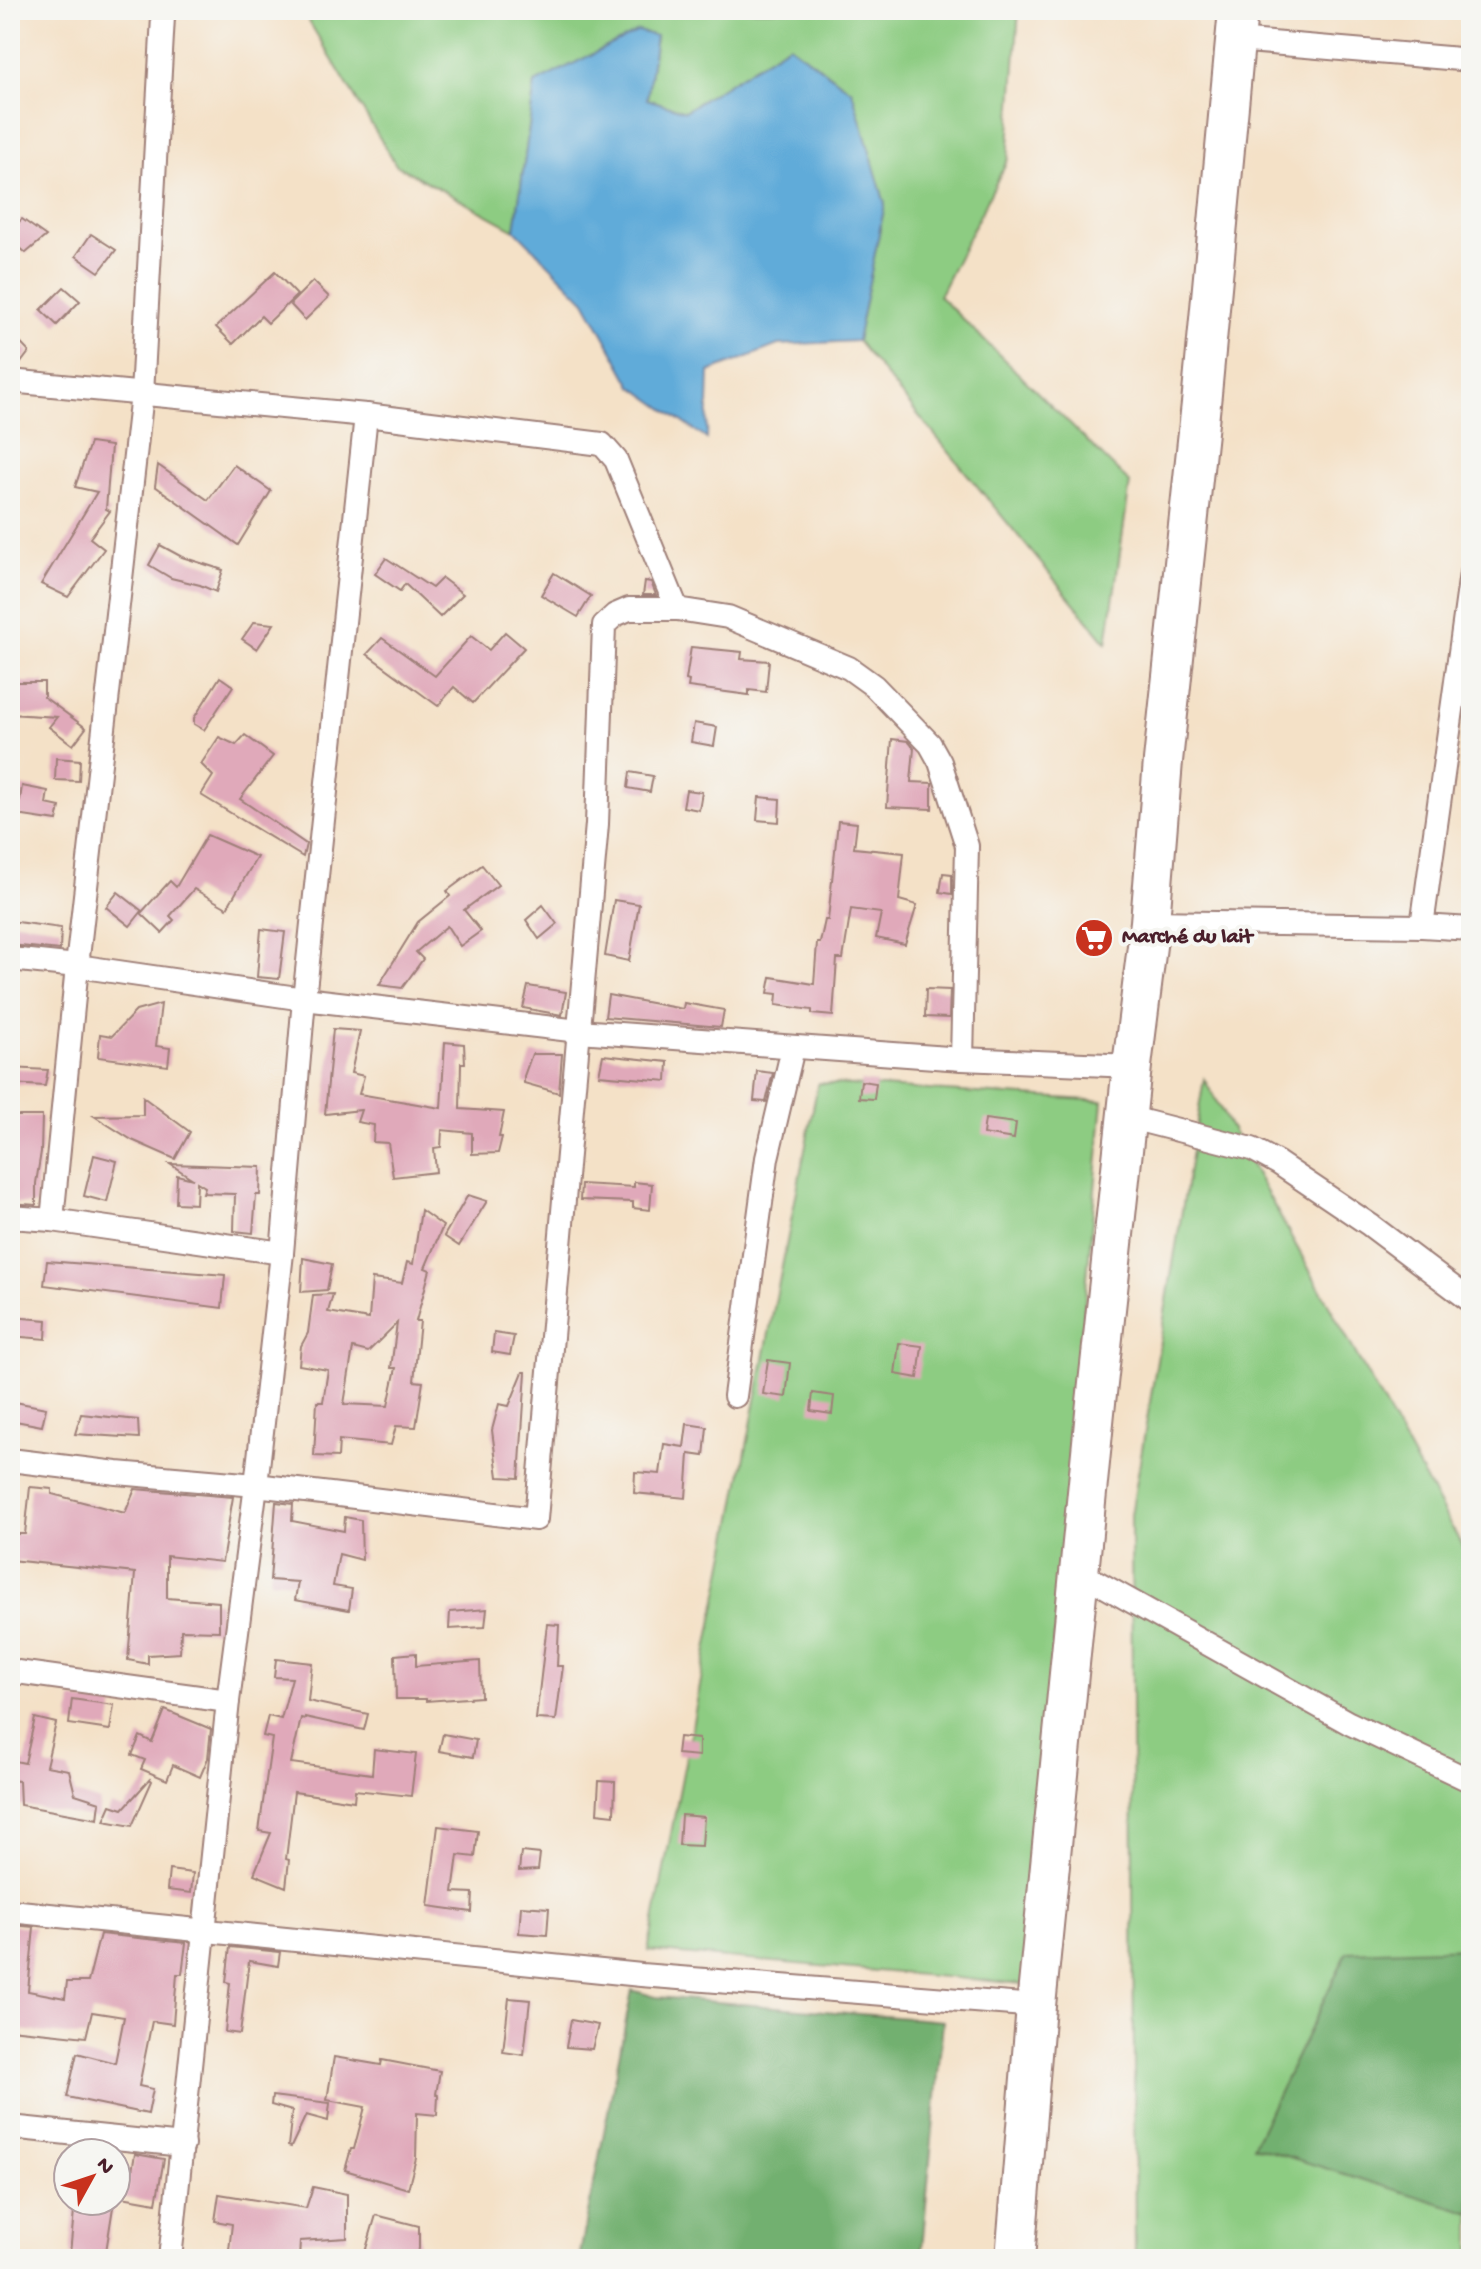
<svg xmlns="http://www.w3.org/2000/svg" width="1481" height="2269" font-family="'Gochi Hand',sans-serif">
<style>
.green{fill:#8dcc82;stroke:#6c7656;stroke-width:2}
.forest{fill:#72b070;stroke:#5e684e;stroke-width:2}
.water{fill:#61abd9;stroke:#566582;stroke-width:2}
.building{fill:#e0a9ba;fill-rule:evenodd}
.lines{fill:none;stroke-linecap:round;stroke-linejoin:round}
.minor-casing{stroke:#9f8079;stroke-width:26}
.trunk-casing{stroke:#9f8079;stroke-width:42}
.minor{stroke:#fff;stroke-width:22}
.trunk{stroke:#fff;stroke-width:38}
.labels{text-anchor:middle;dominant-baseline:central;stroke-width:8;stroke-linejoin:round;paint-order:stroke}
.poi-label{font-size:22px;font-weight:bold;fill:#4a1f2b;stroke:#f6f6f2;text-anchor:start}
</style>
<rect width="100%" height="100%" fill="#f6f6f2"/>
<filter id="ink" filterUnits="userSpaceOnUse"><feTurbulence type="fractalNoise" baseFrequency=".0125" numOctaves="2"/><feDisplacementMap in="SourceGraphic" scale="16" xChannelSelector="R" yChannelSelector="G"/><feConvolveMatrix kernelMatrix="1 2 1 2 8 2 1 2 1" color-interpolation-filters="sRGB"/></filter>
<filter id="wash" filterUnits="userSpaceOnUse"><feTurbulence type="fractalNoise" baseFrequency=".006" numOctaves="4" result="noise"/><feDisplacementMap in="SourceGraphic" scale="32" xChannelSelector="R" yChannelSelector="G"/><feGaussianBlur stdDeviation="1.8" result="paint"/><feColorMatrix in="noise" values="0 0 0 0 0 0 0 0 0 0 0 0 0 0 0 0 0 1.4 0 .05"/><feComposite in="paint" operator="in"/></filter>
<g filter="url(#wash)">
<rect width="100%" height="100%" fill="#f4e1c7"/>
<!-- green -->
<g class="green">
<path d="M302 10H1019L1008 159 939 296 1130 483 1107 643 857 341 885 204 852 91 789 45 685 111 647 99 656 37 535 83 515 230 396 165Z"/>
<path d="M1204 1079 1471 1562V2259H1135L1131 1515Z"/>
<path d="M818 1083 1103 1101 1023 1984 648 1951Z"/>
</g>
<!-- forest -->
<g class="forest">
<path d="M1471 1948V2213L1253 2146 1347 1952Z"/>
<path d="M632 1990 656 1997 943 2021 921 2259H579Z"/>
</g>
<!-- water -->
<path class="water" d="M638 31 656 36 647 99 685 111 789 45 852 91 885 204 857 341 778 345 709 372 707 439 632 386 585 301 515 230 535 83Z"/>
<g id="blocks">
<!-- building -->
<g class="building">
<path d="M22 219 46 236 26 253 10 239V230Z"/>
<path d="M91 234 116 250 99 272 76 256Z"/>
<path d="M275 272 297 295 268 323 261 316 233 344 216 327Z"/>
<path d="M313 281 329 297 305 320 290 304Z"/>
<path d="M64 287 80 301 57 325 41 310Z"/>
<path d="M10 332 29 352 17 368 10 367Z"/>
<path d="M90 443 111 446 106 509 110 511 90 538 104 549 68 597 41 584 97 492 75 487Z"/>
<path d="M158 465 208 500 234 465 271 491 238 545 155 486Z"/>
<path d="M160 545 182 557 223 570 216 592 200 585 171 578 149 565Z"/>
<path d="M386 558 432 588 442 578 463 594 440 617 405 584 400 591 375 574Z"/>
<path d="M554 573 591 596 578 617 541 595Z"/>
<path d="M645 581 651 582 656 595H643Z"/>
<path d="M254 622 274 624 257 649 242 639Z"/>
<path d="M505 632 524 648 473 703 454 687 438 706 367 654 382 638 435 676 471 636 489 650Z"/>
<path d="M691 647 742 652 741 659 769 661 766 692 749 690V695L688 687 689 681 686 680Z"/>
<path d="M220 677 233 686 204 730 194 724V718Z"/>
<path d="M10 682H44V697L86 728 73 745 49 727 57 717 10 714Z"/>
<path d="M694 723 717 727 714 746 691 742Z"/>
<path d="M245 735 273 756 240 799 306 844 303 857 201 795 213 776 201 764 219 737 236 745Z"/>
<path d="M892 739 908 741 914 748 911 782 932 783V809L887 807Z"/>
<path d="M56 758 80 760 79 781 55 780Z"/>
<path d="M630 772 653 776 650 792 628 788Z"/>
<path d="M22 786 48 791 46 804 60 807 57 821 10 814V799L20 800Z"/>
<path d="M686 790 702 792 699 810 683 807Z"/>
<path d="M759 797 780 799 779 822 757 820Z"/>
<path d="M838 821 857 823 854 848 904 853 899 900 917 905 905 944 876 938 881 913 851 909 843 959H837L833 1016 812 1014V1010L776 1005 777 994 768 993 771 977 814 984 817 943H820L825 920H828Z"/>
<path d="M207 835 257 857 227 908 194 889 170 916 174 920 162 933 141 913 170 881 176 887Z"/>
<path d="M482 865 498 885 464 910 481 931 460 946 447 926 416 952 423 959 402 988 379 985 418 922 450 896 447 891Z"/>
<path d="M943 873 952 874V894L940 892Z"/>
<path d="M118 892 142 911 130 926 106 907Z"/>
<path d="M614 900 639 904 629 961 605 956Z"/>
<path d="M543 905 557 924 539 939 526 920Z"/>
<path d="M10 921 61 928 60 950 10 945Z"/>
<path d="M261 929 285 932 279 979 257 977Z"/>
<path d="M528 986 566 992 562 1015 523 1008Z"/>
<path d="M926 989 950 990 949 1018 925 1017Z"/>
<path d="M608 995 683 1009 684 1003 724 1010 721 1027 605 1017Z"/>
<path d="M161 1004 156 1046 170 1048 168 1066 98 1057 100 1034 112 1036 136 1011Z"/>
<path d="M333 1029 360 1031 351 1073 364 1076 359 1094 441 1108 445 1042 464 1044 465 1063H461L460 1109 504 1112 499 1137H502L498 1153 472 1154V1133L442 1130 441 1147 434 1148 436 1172 393 1177 388 1143 373 1142 374 1125 357 1122 361 1110 325 1114Z"/>
<path d="M532 1054H562L559 1093 524 1083V1076Z"/>
<path d="M603 1055 668 1062 667 1081 599 1075Z"/>
<path d="M10 1068 48 1070 45 1086 10 1084Z"/>
<path d="M757 1071 773 1073 766 1102 754 1101Z"/>
<path d="M861 1081 876 1083 874 1099 859 1098Z"/>
<path d="M143 1097 190 1132 175 1159 132 1140 94 1116 143 1115Z"/>
<path d="M10 1116H42L41 1152 36 1183V1205L10 1203Z"/>
<path d="M985 1119 1016 1123 1014 1139 983 1134Z"/>
<path d="M94 1155 117 1161 107 1202 84 1196Z"/>
<path d="M170 1164 261 1167 260 1195H256L253 1233 234 1231 235 1194 203 1193 205 1187 197 1182 196 1204 176 1203 177 1175 193 1179Z"/>
<path d="M634 1182 652 1184 650 1210 633 1208V1202L580 1200 581 1184 634 1187Z"/>
<path d="M468 1195 487 1201 459 1246 444 1236Z"/>
<path d="M421 1210 443 1226 425 1268 430 1270 416 1321H420L414 1381 423 1382 416 1427 396 1426 391 1445 339 1440 338 1457 314 1456 317 1402H323L328 1370 299 1365 301 1346 308 1333 313 1295 333 1294 328 1312 369 1319 372 1279 402 1283 407 1262 413 1264ZM397 1323 391 1368H396L388 1406 344 1404 353 1348 368 1352Z"/>
<path d="M303 1258 332 1264 327 1290 301 1292Z"/>
<path d="M47 1261 225 1275 222 1308 44 1285Z"/>
<path d="M11 1317 47 1320 46 1339 10 1336Z"/>
<path d="M494 1333 514 1336 510 1355 492 1352Z"/>
<path d="M899 1343 922 1346 918 1378 895 1374Z"/>
<path d="M768 1360 790 1363 786 1397 763 1394Z"/>
<path d="M523 1372H526L519 1478 498 1477 492 1430 499 1404 509 1406Z"/>
<path d="M813 1393 834 1396 832 1414 811 1411Z"/>
<path d="M10 1401 46 1408 42 1426 10 1420Z"/>
<path d="M81 1414 138 1420 139 1438 75 1434Z"/>
<path d="M687 1424 707 1427 704 1456 689 1454 686 1498 634 1493 635 1472 660 1474 664 1444 684 1447Z"/>
<path d="M30 1487 52 1489V1494L125 1513 135 1489 233 1497 222 1562 167 1556V1598L219 1602V1631L181 1630 180 1653 148 1655V1664L128 1660 135 1573 10 1560V1534H25Z"/>
<path d="M276 1502 293 1504 292 1521 344 1531 345 1517 361 1520 362 1560 339 1554 333 1586 352 1589 349 1610 295 1600 298 1582 270 1580Z"/>
<path d="M487 1609 485 1627 449 1629 450 1612Z"/>
<path d="M547 1624 559 1625 557 1666H563L556 1720 536 1719Z"/>
<path d="M416 1653V1666L480 1661 481 1697 426 1701V1699H396L395 1655Z"/>
<path d="M276 1659 312 1663 308 1701 368 1714 364 1730 305 1717V1719L301 1718 291 1763 372 1774 374 1749 416 1754 411 1796 355 1790 354 1801 294 1792 286 1859 289 1860 286 1887 254 1874 271 1833 259 1831 272 1738 263 1736 268 1716 281 1719 292 1678 274 1677Z"/>
<path d="M72 1699 114 1705 110 1730 69 1724Z"/>
<path d="M165 1710 211 1729 208 1758 200 1777 173 1765 167 1780 141 1769 145 1760 132 1755 140 1736 152 1742Z"/>
<path d="M35 1718 56 1723 46 1766 69 1770 75 1794 100 1802 98 1819 20 1805 19 1781 10 1780V1760L25 1763Z"/>
<path d="M443 1734 476 1740 473 1757 439 1751Z"/>
<path d="M679 1737 699 1739V1756L677 1754Z"/>
<path d="M150 1779 152 1781 132 1826 104 1821 111 1805 123 1809Z"/>
<path d="M599 1781 615 1782 614 1815 597 1813Z"/>
<path d="M681 1815 704 1817 702 1846 679 1845Z"/>
<path d="M438 1826 478 1831 475 1857 458 1855 453 1892 473 1893 472 1912 428 1906Z"/>
<path d="M521 1852 540 1854 538 1870 519 1871Z"/>
<path d="M169 1870 193 1873 191 1893 167 1890Z"/>
<path d="M521 1906 549 1908 547 1935 519 1933Z"/>
<path d="M11 1925 34 1927 28 1991 65 1998 67 1982H88L100 1934 186 1943 182 1974H177L173 2024 152 2021 139 2086 153 2089 148 2114 67 2097 77 2053 115 2063 124 2017 92 2012 86 2037 10 2029Z"/>
<path d="M230 1947 280 1952 278 1966 249 1961 240 2034 225 2032 230 1983 226 1982Z"/>
<path d="M509 1998 530 2000 524 2055 503 2052Z"/>
<path d="M571 2020 598 2025 592 2049 566 2047Z"/>
<path d="M334 2057 381 2065 382 2060 440 2071 436 2094 438 2095 437 2115 417 2113 416 2158 408 2189 345 2170 351 2149H354L365 2107 327 2100Z"/>
<path d="M272 2096 330 2103 328 2121 306 2115 291 2147 288 2146 292 2111 271 2105Z"/>
<path d="M135 2154 164 2159 156 2203 116 2196V2169L132 2171Z"/>
<path d="M313 2187 347 2194V2238L300 2241 299 2259H228L232 2224 215 2221 219 2194 306 2208Z"/>
<path d="M75 2201H114L105 2258 70 2254Z"/>
<path d="M376 2215 419 2226V2248L417 2259H363Z"/>
</g>
</g>
</g>
<g filter="url(#ink)">
<use href="#blocks" fill-opacity="0" stroke="#9f8079" stroke-width="2"/>
<g class="lines">
<!-- minor casing -->
<g class="minor-casing">
<g id="minor">
<path d="M1236 40 1471 60"/>
<path d="M10 381 366 415"/>
<path d="M1150 922 1422 926 1471 929"/>
<path d="M1422 926 1471 573"/>
<path d="M10 959 77 966 304 999 579 1031 962 1059 1132 1066"/>
<path d="M1127 1117 1252 1149 1278 1163 1370 1225 1471 1301"/>
<path d="M10 1217 52 1220 282 1253"/>
<path d="M52 1220 77 966 142 394 163 17"/>
<path d="M735 1396 767 1158 793 1048"/>
<path d="M10 1460 117 1473 256 1485 536 1519 597 824 604 625 615 615 629 609H677L728 617 849 668 874 686 930 744 940 762 967 846 962 1059"/>
<path d="M1079 1572 1349 1723 1471 1781"/>
<path d="M10 1671 228 1701"/>
<path d="M10 1911 641 1975 1036 2006"/>
<path d="M10 2127 183 2145"/>
<path d="M170 2259 228 1701 256 1485 282 1253 304 999 366 415 602 444 616 460 677 609"/>
</g>
</g>
<!-- trunk casing -->
<g class="trunk-casing">
<path id="trunk" d="M1015 2259 1036 2006 1095 1412 1132 1066 1150 922 1163 761 1202 394 1238 10"/>
</g>
<!-- minor -->
<use href="#minor" class="minor"/>
<!-- trunk -->
<use href="#trunk" class="trunk"/>
</g>
</g>
<!-- icons -->
<defs>
<g id="supermarket-disc" transform="scale(2)"><circle r="9.5" fill="#c8321e" stroke="#f6f6f2"/><path d="M-6-5.5h2.5l.6 2H6L4.5 2H-2.5L-4.4-4H-6ZM-1.5 3.2a1.3 1.3 0 1 0 .1 0ZM3 3.2a1.3 1.3 0 1 0 .1 0Z" fill="#fff"/></g>
</defs>
<g fill-rule="evenodd">
<use href="#supermarket-disc" x="1094" y="938"/>
</g>
<g class="labels">
<!-- poi labels -->
<g class="poi-label">
<text x="1122" y="938">Marché du lait</text>
</g>
</g>
<!-- margin -->
<rect width="1481" height="2269" fill="none" stroke="#f6f6f2" stroke-width="40"/>
<!-- north arrow -->
<g transform="translate(92 2177) rotate(50)"><circle r="38" fill="#f6f6f2" stroke="#b1a0a2" stroke-width="2"/>
<path d="M0-6L14 30L0 20L-14 30Z" fill="#c8321e"/>
<text y="-12" font-size="22" font-weight="bold" text-anchor="middle" fill="#4a1f2b">N</text>
</g>
</svg>
